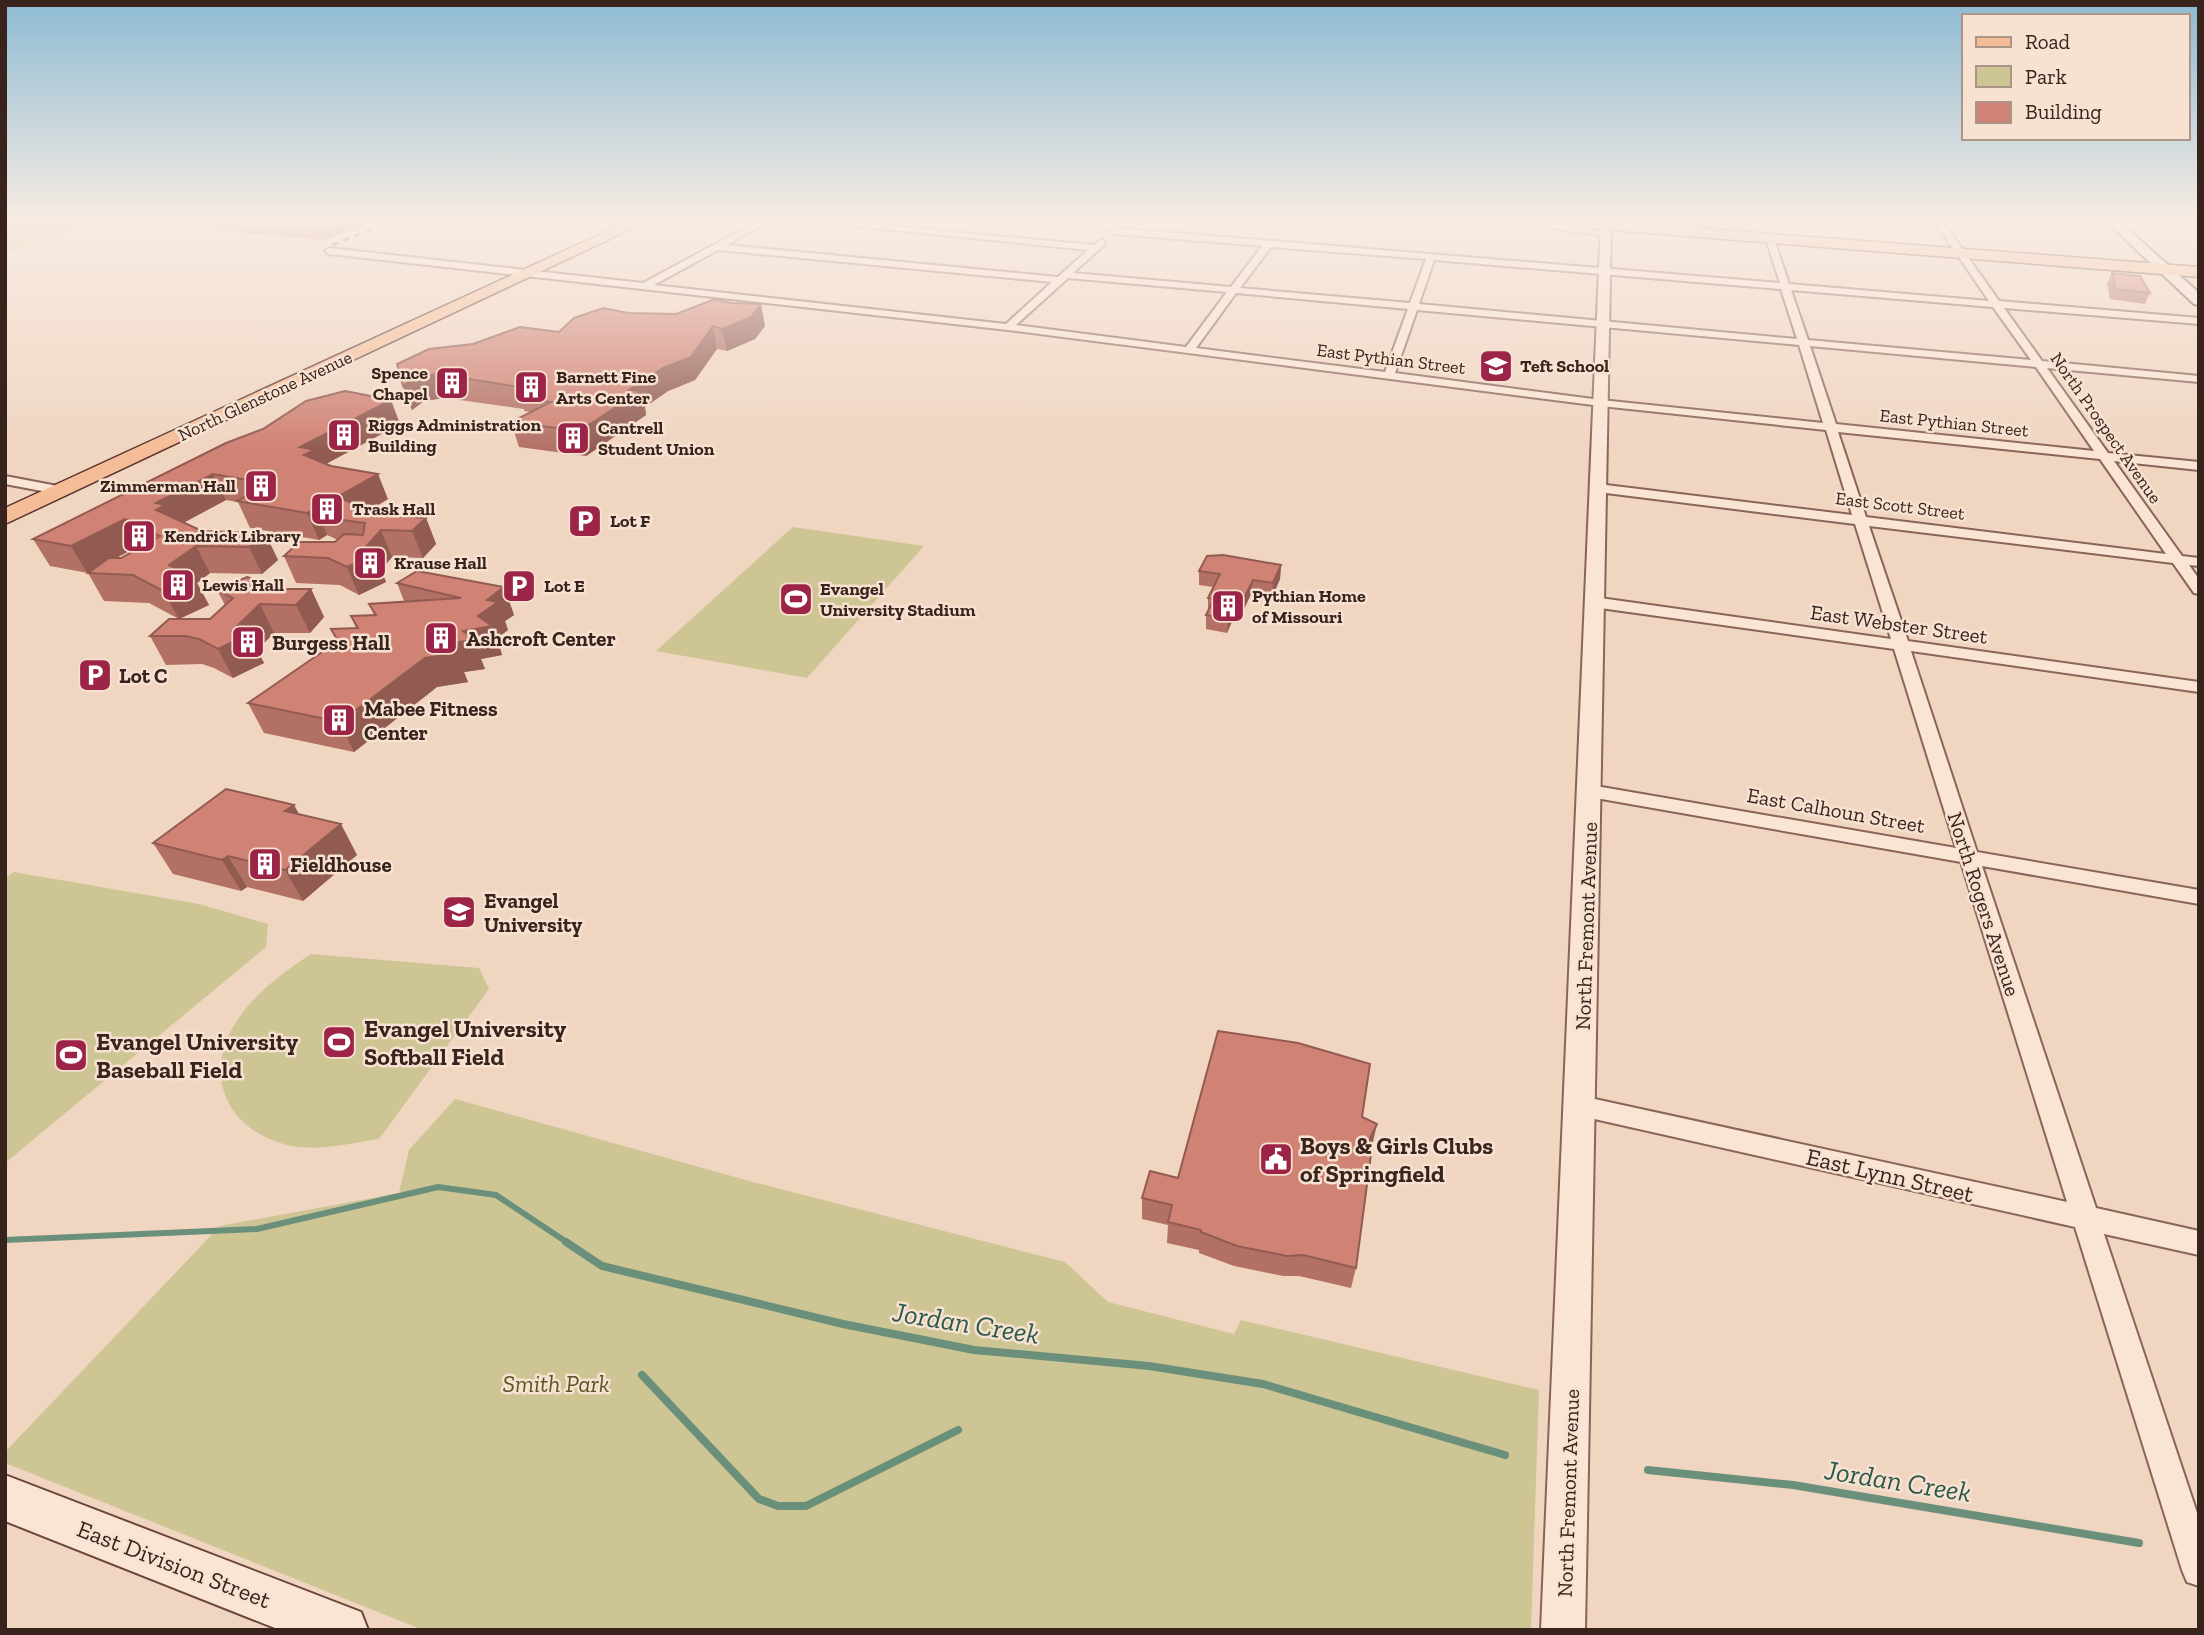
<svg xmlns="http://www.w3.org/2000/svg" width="2204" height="1635" font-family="'Zilla Slab',serif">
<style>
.green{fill:#cec594}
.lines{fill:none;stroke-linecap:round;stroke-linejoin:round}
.stream-far1{stroke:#6a907c;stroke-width:6}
.stream{stroke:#6a907c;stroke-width:8}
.minor-casing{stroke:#8a6458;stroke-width:4}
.tertiary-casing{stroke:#8a6458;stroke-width:4}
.secondary-casing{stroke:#6c463b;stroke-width:4}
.primary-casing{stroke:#58342c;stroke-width:3}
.minor{fill:#fae5d5;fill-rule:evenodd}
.tertiary{fill:#fae5d5;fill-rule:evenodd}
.secondary{fill:#fae5d5;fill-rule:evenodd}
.primary{fill:#f5bd97;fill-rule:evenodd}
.rail{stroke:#39231d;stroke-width:2.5;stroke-dasharray:6 6;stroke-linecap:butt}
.wall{fill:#b37065;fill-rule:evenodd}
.shaded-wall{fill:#925b52}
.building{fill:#d08275;stroke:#925b52;stroke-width:2}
.labels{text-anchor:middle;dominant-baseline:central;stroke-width:5;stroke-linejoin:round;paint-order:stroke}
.far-street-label{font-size:18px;fill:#39231d;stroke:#f7e1d1}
.far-poi-label{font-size:18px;font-weight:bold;fill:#39231d;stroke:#f7e1d1;text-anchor:start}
.street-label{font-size:21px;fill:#39231d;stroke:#f7e1d1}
.poi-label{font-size:21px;font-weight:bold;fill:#39231d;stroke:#f7e1d1;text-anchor:start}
.near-poi-label{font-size:24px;font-weight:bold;fill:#39231d;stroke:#f7e1d1;text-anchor:start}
.near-street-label{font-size:24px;fill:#39231d;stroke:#f7e1d1}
.near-park-label{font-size:24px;font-style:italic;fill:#575522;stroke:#f7e1d1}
.near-water-label{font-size:28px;font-style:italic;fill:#2b5a4a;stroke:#f7e1d1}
</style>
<rect width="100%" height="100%" fill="#f0d5c1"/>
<!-- green -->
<g class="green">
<path d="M5 222 97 225 5 253Z"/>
<path d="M793 527 924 546 807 678 656 651Z"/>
<path d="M14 872 199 904 268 924 266 947 5 1163V878Z"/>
<path d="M311 954 479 968 489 989 379 1139C353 1143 325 1150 299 1147 237 1139 200 1085 233 1027 251 996 282 973 311 954Z"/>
<path d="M455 1099 753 1182 1065 1262 1108 1302 1234 1334 1241 1320 1539 1390 1531 1630H423L5 1463V1452L220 1226 399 1193 409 1150Z"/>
</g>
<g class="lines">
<!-- stream-far1 -->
<path class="stream-far1" d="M5 1240 257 1229 438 1187 496 1195 568 1243"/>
<!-- stream -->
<g class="stream">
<path d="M566 1242 602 1266 843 1324 974 1350 1149 1366 1263 1384 1505 1455"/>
<path d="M642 1375 759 1499 778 1506H806L958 1430"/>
<path d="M1648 1470 1793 1485 2139 1543"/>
</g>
<!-- minor casing -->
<g class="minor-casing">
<g id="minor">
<path d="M756 222H767L727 245 1058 277 1088 250 814 222H849L1093 245 1102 239 1105 244 1073 273 1231 287 1262 246 1115 234 1111 231 1115 228 1780 283 1766 239 1770 236 1774 239 1789 284 1989 301 1935 222H1943L1999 301 2199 318V324L2004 308 2042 361 2199 376V382L2047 368 2108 453 2199 462V470L2114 461 2182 556 2199 558V566L2189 565 2199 579V594L2194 593 2173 563 1869 526 1908 641 2199 682V692L1911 651 1977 852 2199 890V904L1982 866 2096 1208 2199 1231V1255L2104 1234 2199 1519V1586L2187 1582 2182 1570 2075 1227 1581 1116 1572 1113 1569 1106 1572 1099 1581 1096 2067 1202 1961 862 1590 797 1581 791 1590 785 1956 848 1894 649 1593 607 1585 602 1593 597 1891 639 1855 524 1598 492 1591 488 1598 484 1852 515 1826 430 1601 406 1008 330 329 254 325 251 329 248 643 283ZM1271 247 1426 259 1410 303 1240 288ZM718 250 1052 282 1006 324 654 285ZM1434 260 1781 289 1797 339 1419 304ZM1068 278 1227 292 1186 347 1016 325ZM1791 290 1993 307 2031 360 1808 340ZM1236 293 1408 309 1385 372 1196 348ZM1417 310 1799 345 1823 423 1601 400 1395 373ZM1810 346 2036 367 2094 451 1836 424ZM1838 432 2100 459 2166 554 1866 517Z"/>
<path d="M1510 222H1538L1610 233 1606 236Z"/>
<path d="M5 476 63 487 70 491 63 495 5 484Z"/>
</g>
</g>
<!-- tertiary casing -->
<g class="tertiary-casing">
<path id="tertiary" d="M1601 222H1611L1585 1630H1541Z"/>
</g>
<!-- secondary casing -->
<g class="secondary-casing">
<g id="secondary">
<path d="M2107 222H2120L2199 293V305L2194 304Z"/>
<path d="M5 1475 361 1612 368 1630H280L5 1521Z"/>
</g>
</g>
<!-- primary casing -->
<g class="primary-casing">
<g id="primary">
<path d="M627 222H646L5 524V508Z"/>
<path d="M1553 222H1617L2199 267V277L1560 226Z"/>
</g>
</g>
<!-- minor -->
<use href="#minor" class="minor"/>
<!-- tertiary -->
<use href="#tertiary" class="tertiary"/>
<!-- secondary -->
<use href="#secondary" class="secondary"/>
<!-- primary -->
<use href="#primary" class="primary"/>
<!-- rail -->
<path class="rail" d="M332 245 391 222"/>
</g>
<!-- wall -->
<g class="wall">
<path d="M165 222H372L324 240 242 233 241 231Z"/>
<path d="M2112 273 2150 293 2145 304 2110 299 2107 283Z"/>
<path d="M628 313 676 314 765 326 755 339 727 351 717 349 695 380 668 391 645 407 646 415 586 456 519 447 511 422 531 412 524 411V409L445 398 424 401 412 410 403 386 473 344 559 332Z"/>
<path d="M400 424 326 464 388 499 370 510 382 515 426 518 436 544 423 558 392 557 381 570 386 582 359 595 340 585 296 583 284 556 335 542 338 540 327 535 319 540 250 528 238 502 226 500 184 522 202 531 265 533 278 560 262 574 210 573 197 583 209 605 179 619 149 603 104 601 88 573 50 566 33 539 226 443ZM139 546 141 547 121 558H116Z"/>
<path d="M1281 565 1280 579 1272 597 1251 594 1240 618 1234 617 1227 633 1206 629V615L1208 612V598L1213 587 1199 585V571Z"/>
<path d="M397 583 504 587 514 615 505 621 508 630 497 638 502 655 481 659 485 669 464 672 468 682 437 687 354 752 264 733 248 703 337 642 331 629 356 628 351 616 374 615 369 604 404 601Z"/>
<path d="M279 589H311L324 617 310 633H274L257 650 264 663 233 678 214 668 202 664 166 665 150 636 210 619 225 605 217 590Z"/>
<path d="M294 805 299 814 357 855 303 901 247 887 241 891 173 874 153 843Z"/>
<path d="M1362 1117 1372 1146 1368 1153 1356 1268 1351 1288 1299 1276H1283L1234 1266 1199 1253V1250L1167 1243 1168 1225 1142 1219V1198L1178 1178Z"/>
</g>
<!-- shaded-wall -->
<g class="shaded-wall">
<path d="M342 222H372L324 240 321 230Z"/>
<path d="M761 304 765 326 755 339 727 351 722 329Z"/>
<path d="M713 326 717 349 695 380 668 391 645 407 646 415 586 456 579 431 629 390Z"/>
<path d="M437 374 445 398 424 401 412 410 403 386 415 377Z"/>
<path d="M391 400 400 424 322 466 315 481 300 447Z"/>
<path d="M213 474 226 500 176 527 156 510V503Z"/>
<path d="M378 474 388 499 351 521 337 497Z"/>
<path d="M316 509 327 535 319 540 307 513Z"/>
<path d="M426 518 436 544 423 558 412 531Z"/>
<path d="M125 519 139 546 87 573 71 546Z"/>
<path d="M381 530 392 557 381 570 386 582 359 595 347 567Z"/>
<path d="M265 533 278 560 262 574 249 547Z"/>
<path d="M196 546 210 573 197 583 209 605 179 619 163 591 169 565Z"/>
<path d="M1281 565 1280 579 1272 597 1273 583Z"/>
<path d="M1253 580 1251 594 1240 618 1241 604Z"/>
<path d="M504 587 514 615 505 621 508 630 497 638 502 655 481 659 485 669 464 672 468 682 437 687 354 752 340 722 445 644 478 616 487 600Z"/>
<path d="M311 589 324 617 310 633 296 605Z"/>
<path d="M1236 603 1234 617 1227 633 1228 618Z"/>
<path d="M260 604 274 633 257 650 264 663 233 678 218 649 235 628Z"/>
<path d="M294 805 310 836 285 811Z"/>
<path d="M341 824 357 855 303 901 285 870Z"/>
<path d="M228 856 247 887 241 891 222 860Z"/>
<path d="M1377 1124 1372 1146 1358 1173 1363 1152Z"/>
</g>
<!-- building -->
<g class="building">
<path d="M242 222H342L321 230 238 224Z"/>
<path d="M2112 273 2140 276 2150 293 2115 289Z"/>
<path d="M715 299 731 303 761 304 751 317 722 329 713 326 691 357 663 368 629 390 641 391 579 431 511 422 551 402 531 400 544 391 437 374 415 377 403 386 397 364 429 349 473 344 520 327 559 332 574 318 603 308 628 313 676 314Z"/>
<path d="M345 391 391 400 300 447 315 450 304 455 331 466 378 474 337 497 382 515 426 518 412 531 381 530 363 550 374 555 347 567 328 558 284 556 299 542H335L344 534 363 535 365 523 343 520 316 509 307 513 237 501 271 484 213 474 156 503 165 505 156 510 202 531 265 533 249 547 196 546 169 565 195 578 163 591 133 575 88 573 109 558H121L160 536 125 519 71 546 33 539 226 443 263 429 306 401Z"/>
<path d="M1223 555 1281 565 1273 583 1253 580 1241 604 1236 603 1228 618 1206 615 1214 599 1208 598 1220 574 1199 571 1207 556Z"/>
<path d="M417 571 504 587 487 600 498 602 478 616 492 626 463 631 474 640 445 644 457 653 425 658 340 722 248 703 338 641 331 629 358 628 351 616 376 615 369 604 461 598 397 583Z"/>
<path d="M247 577 279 589H311L296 605 260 604 235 628 249 634 218 649 199 639 186 636H150L169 619H210L233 598 217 590Z"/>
<path d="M226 789 294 805 285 811 341 824 285 870 228 856 222 860 153 843Z"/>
<path d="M1218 1031 1298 1043 1370 1064 1362 1117 1377 1124 1363 1152 1371 1154 1356 1268 1303 1255 1287 1256 1237 1246 1201 1232V1230L1168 1222 1172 1205 1142 1198 1150 1171 1178 1178Z"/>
</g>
<!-- sky -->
<linearGradient id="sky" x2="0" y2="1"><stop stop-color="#8dbad2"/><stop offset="0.49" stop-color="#f8ece3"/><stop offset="1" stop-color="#f8ece3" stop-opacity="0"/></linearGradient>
<rect width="2204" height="451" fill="url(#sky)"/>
<!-- icons -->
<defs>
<g id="school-square" transform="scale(1.75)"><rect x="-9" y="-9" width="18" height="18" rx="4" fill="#9c2547" stroke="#f7e1d1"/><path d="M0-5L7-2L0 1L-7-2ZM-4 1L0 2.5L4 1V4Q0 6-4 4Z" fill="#fff"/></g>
<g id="building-square" transform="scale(1.75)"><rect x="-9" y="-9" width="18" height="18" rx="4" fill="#9c2547" stroke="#f7e1d1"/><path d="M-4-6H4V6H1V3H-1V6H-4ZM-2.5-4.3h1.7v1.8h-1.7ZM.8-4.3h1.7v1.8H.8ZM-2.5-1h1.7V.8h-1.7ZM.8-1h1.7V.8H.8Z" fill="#fff"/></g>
<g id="parking-square" transform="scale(1.75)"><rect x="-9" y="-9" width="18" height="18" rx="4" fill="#9c2547" stroke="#f7e1d1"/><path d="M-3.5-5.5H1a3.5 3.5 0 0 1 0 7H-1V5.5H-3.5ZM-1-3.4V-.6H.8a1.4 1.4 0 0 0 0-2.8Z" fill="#fff"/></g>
<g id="stadium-square" transform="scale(1.75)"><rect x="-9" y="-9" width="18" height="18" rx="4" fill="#9c2547" stroke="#f7e1d1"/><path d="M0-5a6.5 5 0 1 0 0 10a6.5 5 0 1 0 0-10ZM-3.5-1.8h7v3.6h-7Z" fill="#fff"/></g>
<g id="university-square" transform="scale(1.75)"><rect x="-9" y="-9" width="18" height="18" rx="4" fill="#9c2547" stroke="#f7e1d1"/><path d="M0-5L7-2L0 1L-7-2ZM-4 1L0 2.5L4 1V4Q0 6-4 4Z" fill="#fff"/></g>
<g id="civic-square" transform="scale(1.75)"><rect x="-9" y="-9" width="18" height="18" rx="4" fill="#9c2547" stroke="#f7e1d1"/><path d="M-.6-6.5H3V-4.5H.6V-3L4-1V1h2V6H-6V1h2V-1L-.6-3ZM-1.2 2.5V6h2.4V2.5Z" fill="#fff"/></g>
</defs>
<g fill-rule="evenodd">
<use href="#school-square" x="1496" y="366"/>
<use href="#building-square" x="452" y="383"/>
<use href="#building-square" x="531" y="387"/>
<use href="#building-square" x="344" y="435"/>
<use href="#building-square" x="573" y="438"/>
<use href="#building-square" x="261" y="486"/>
<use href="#building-square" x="327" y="509"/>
<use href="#parking-square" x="585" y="521"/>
<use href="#building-square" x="139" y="536"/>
<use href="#building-square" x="370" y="563"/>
<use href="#building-square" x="178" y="585"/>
<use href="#parking-square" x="519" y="586"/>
<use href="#stadium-square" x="796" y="599"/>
<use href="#building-square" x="1228" y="606"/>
<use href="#building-square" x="441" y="638"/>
<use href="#building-square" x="248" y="642"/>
<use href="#parking-square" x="95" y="675"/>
<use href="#building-square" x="339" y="720"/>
<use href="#building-square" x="265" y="864"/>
<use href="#university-square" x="459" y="912"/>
<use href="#stadium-square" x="339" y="1042"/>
<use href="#stadium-square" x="71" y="1055"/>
<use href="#civic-square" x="1276" y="1159"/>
</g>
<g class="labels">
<!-- far-street labels -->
<g class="far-street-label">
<text transform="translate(1391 359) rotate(7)">East Pythian Street</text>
<text transform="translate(265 396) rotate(-25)">North Glenstone Avenue</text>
<text transform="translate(1954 423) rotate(6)">East Pythian Street</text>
<text transform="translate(2106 428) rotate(55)">North Prospect Avenue</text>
<text transform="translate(1900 506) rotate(7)">East Scott Street</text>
</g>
<!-- far-poi labels -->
<g class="far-poi-label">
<text x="1520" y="366">Teft School</text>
<text x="428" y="373" text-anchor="end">Spence<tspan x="428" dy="21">Chapel</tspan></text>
<text x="556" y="377">Barnett Fine<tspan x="556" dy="21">Arts Center</tspan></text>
<text x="368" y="425">Riggs Administration<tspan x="368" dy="21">Building</tspan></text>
<text x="598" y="428">Cantrell<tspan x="598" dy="21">Student Union</tspan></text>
<text x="236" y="486" text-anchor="end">Zimmerman Hall</text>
<text x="352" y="509">Trask Hall</text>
<text x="610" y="521">Lot F</text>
<text x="164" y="536">Kendrick Library</text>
<text x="394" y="563">Krause Hall</text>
<text x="202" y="585">Lewis Hall</text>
<text x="544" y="586">Lot E</text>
<text x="820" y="589">Evangel<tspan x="820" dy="21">University Stadium</tspan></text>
<text x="1252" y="596">Pythian Home<tspan x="1252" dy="21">of Missouri</tspan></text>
</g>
<!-- street labels -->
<g class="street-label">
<text transform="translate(1899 624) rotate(8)">East Webster Street</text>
<text transform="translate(1836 810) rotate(10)">East Calhoun Street</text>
<text transform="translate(1984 904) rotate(72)">North Rogers Avenue</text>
<text transform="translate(1586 926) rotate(-88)">North Fremont Avenue</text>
<text transform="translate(1568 1493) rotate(-88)">North Fremont Avenue</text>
</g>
<!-- poi labels -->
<g class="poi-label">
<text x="466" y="638">Ashcroft Center</text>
<text x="272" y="642">Burgess Hall</text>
<text x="119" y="675">Lot C</text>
<text x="364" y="708">Mabee Fitness<tspan x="364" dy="24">Center</tspan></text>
<text x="290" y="864">Fieldhouse</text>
<text x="484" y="900">Evangel<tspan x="484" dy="24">University</tspan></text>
</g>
<!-- near-poi labels -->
<g class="near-poi-label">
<text x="364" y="1028">Evangel University<tspan x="364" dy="28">Softball Field</tspan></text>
<text x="96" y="1041">Evangel University<tspan x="96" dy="28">Baseball Field</tspan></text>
<text x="1300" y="1145">Boys &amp; Girls Clubs<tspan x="1300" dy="28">of Springfield</tspan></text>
</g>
<!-- near-street labels -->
<g class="near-street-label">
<text transform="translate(1890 1175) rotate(13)">East Lynn Street</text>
<text transform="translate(174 1564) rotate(21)">East Division Street</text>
</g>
<!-- near-park labels -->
<g class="near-park-label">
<text x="556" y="1383">Smith Park</text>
</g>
<!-- near-water labels -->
<g class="near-water-label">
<text transform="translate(966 1323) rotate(9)">Jordan Creek</text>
<text transform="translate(1898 1481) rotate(9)">Jordan Creek</text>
</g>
</g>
<!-- border -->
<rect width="2204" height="1635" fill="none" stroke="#39231d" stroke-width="14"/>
<!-- legend -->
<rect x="1962" y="14" width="228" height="126" fill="#f7e1d1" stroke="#ab9589" stroke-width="2"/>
<rect x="1976" y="37" width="35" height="10" fill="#f5bd97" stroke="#ab9589" stroke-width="2"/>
<text x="2025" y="49" font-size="21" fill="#39231d">Road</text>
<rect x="1976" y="66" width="35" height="21" fill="#cec594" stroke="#ab9589" stroke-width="2"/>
<text x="2025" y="84" font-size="21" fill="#39231d">Park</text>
<rect x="1976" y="102" width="35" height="21" fill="#d08275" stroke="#ab9589" stroke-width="2"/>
<text x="2025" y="119" font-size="21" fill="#39231d">Building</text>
</svg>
